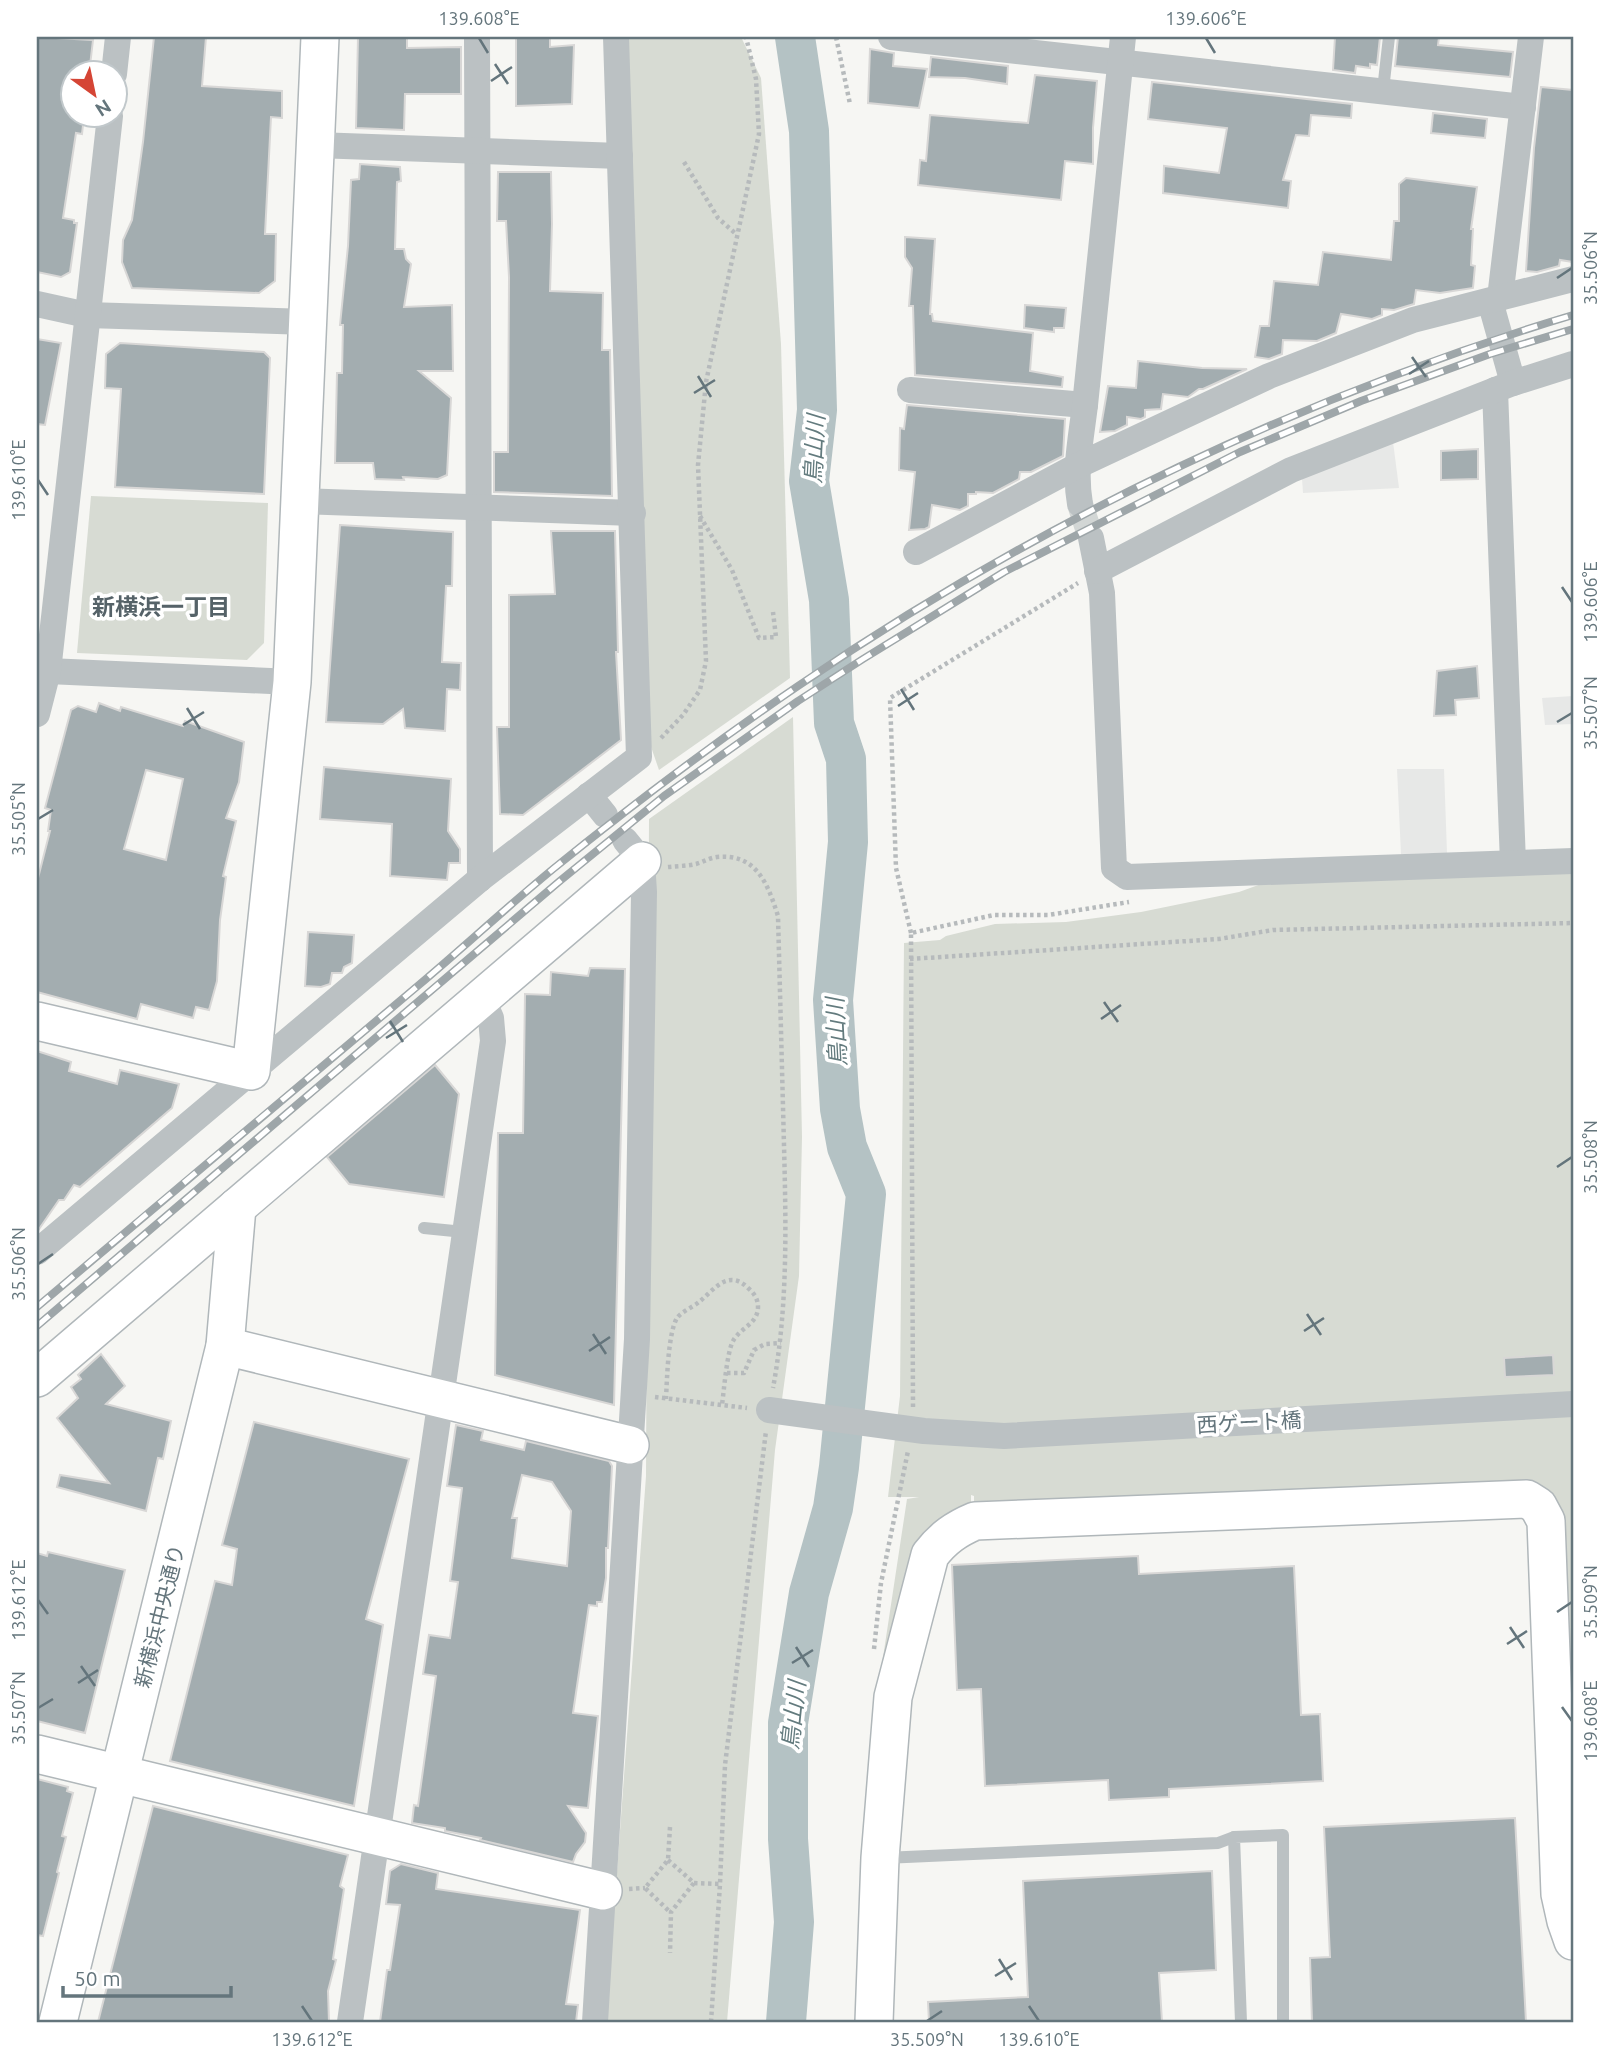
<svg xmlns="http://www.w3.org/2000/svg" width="1610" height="2059" font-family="Ubuntu,'Noto Sans JP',sans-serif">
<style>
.built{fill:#e7e8e7}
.green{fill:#d7dbd3}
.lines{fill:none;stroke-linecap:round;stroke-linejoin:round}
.river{stroke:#b4c2c4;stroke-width:40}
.building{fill:#a3adb0;stroke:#d8d7d6;stroke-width:2;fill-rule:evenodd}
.street-tunnel{stroke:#d2d6d5;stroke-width:26;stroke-dasharray:26 13;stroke-linecap:butt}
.secondary-casing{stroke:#b0b7ba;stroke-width:40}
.path{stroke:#b6babc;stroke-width:4.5;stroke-dasharray:3.5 3.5;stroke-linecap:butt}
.lane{stroke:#bbc1c3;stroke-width:12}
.street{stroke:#bbc1c3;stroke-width:26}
.secondary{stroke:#fff;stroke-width:37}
.rail-casing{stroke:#9ea6a9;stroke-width:8}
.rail{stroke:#fff;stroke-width:5;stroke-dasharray:16;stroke-linecap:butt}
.ticks{fill:none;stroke:#64757c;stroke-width:2.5}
.labels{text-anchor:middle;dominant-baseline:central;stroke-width:7;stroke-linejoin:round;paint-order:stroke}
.street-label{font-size:21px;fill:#64757c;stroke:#fff}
.water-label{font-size:23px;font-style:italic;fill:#637b7e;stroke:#fff}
.neighbourhood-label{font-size:23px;font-weight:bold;fill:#556268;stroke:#fff}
.neatline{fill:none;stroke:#64757c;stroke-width:2.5}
.ticks-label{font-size:18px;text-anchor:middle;fill:#64757c}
</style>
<rect width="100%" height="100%" fill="#f6f6f3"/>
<!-- built -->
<g class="built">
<path d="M1393 442 1399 488 1303 493 1302 478Z"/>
<path d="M1573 696V724L1545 725 1542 698Z"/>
<path d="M1397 769H1444L1447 853 1401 854Z"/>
</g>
<!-- green -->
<g class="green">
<path d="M626 37H741L761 78 781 344 790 678 659 770 649 741Z"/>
<path d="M91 496 268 503 264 643 247 660 77 653Z"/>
<path d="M793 717 802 1137 799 1276 775 1450 727 2022H606L646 1476 649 819Z"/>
<path d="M1573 871V1861L1556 1513 974 1508V1496L971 1495V1508L906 1580 882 1664 907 1499 919 1497H888L900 1396 904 943 940 940 946 936 995 924 1066 922 1141 912 1239 892 1264 883Z"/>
</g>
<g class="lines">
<!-- river -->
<path class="river" d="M786 2022 794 1922 788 1839V1723L809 1593 833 1508 839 1467 866 1194 847 1147 840 1109 833 1000 848 842 846 759 834 723 829 600 809 481 817 410 809 131 795 37"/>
</g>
<!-- building -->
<g class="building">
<path d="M37 37 93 40 89 74H74V116H84L82 134 76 133 63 218 74 220V223H77L70 272 61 277 37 272Z"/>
<path d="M154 37H206L202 86 282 91V118L271 117 265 234H276L275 281 259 293 132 288 122 262 123 240 132 220 143 142Z"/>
<path d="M358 37H407V48L461 47V94H405L404 130 356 128Z"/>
<path d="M516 37H550V47L574 45 572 104 516 106Z"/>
<path d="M1335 37H1380L1377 65 1370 64V68L1356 66 1355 73 1333 70Z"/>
<path d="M1398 37H1439L1438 45 1513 52 1510 77 1395 66Z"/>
<path d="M870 49 894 53 893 66 927 69 919 108 868 103Z"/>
<path d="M931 57 1008 66 1007 84 965 78 929 77Z"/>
<path d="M1035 75 1097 81 1093 128V164L1065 161 1061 200 918 185 920 160 926 161 930 115 1028 123Z"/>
<path d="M1152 82 1352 104 1351 118 1311 115 1309 136 1296 135 1283 180 1291 181 1288 208 1163 193 1164 166 1219 173 1227 128 1148 119Z"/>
<path d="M1541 87 1573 90V262L1560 260 1559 266 1537 272 1526 271 1534 148Z"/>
<path d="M1433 113 1487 119 1485 138 1431 133Z"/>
<path d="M360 164 400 167 401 181 397 182 395 249H404L406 259 411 264 404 307 452 305 453 371H419L451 398 447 475 438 479 403 477 404 480 375 479 373 463H335L337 373H342L343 325H340L348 246 351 180 359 179Z"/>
<path d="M498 172H551L552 224 550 291 603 293 602 350H610L612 496 494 492V452H508L509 277 506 221H497Z"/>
<path d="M1406 178 1477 187 1471 229H1473L1471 265 1475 266 1473 288 1440 293 1416 290 1414 304 1394 310 1382 309V315L1372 319 1341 314 1336 333 1317 341 1283 340 1282 354 1269 359 1255 357 1260 326H1269L1274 281 1318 285 1323 252 1391 260 1394 221H1399V184Z"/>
<path d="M905 237 935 239 930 314H932L933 321 1033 333 1030 371 1063 377 1062 387 915 375 913 306H909L912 268 905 257Z"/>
<path d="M1025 305 1066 308 1064 328H1054V332L1024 328Z"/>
<path d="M37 339 61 343 45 425 37 424Z"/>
<path d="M120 343 264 352 270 358 264 494 115 487 121 389 105 388 106 354Z"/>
<path d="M1138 361 1202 368 1247 369 1203 389H1199L1188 397 1163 394 1161 409 1145 410V417L1141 419 1127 417V425L1115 431 1100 432 1108 386 1136 388Z"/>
<path d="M907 405 1065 419 1063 456 1031 472H1020L1019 479 993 493 976 492V494H968V506L960 510 932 505 929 527 925 529 909 530 915 472 899 470 900 428 904 429Z"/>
<path d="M1478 449V479L1441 480V451Z"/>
<path d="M340 525 453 532 452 586H446L442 662 461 663 460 690 447 689 445 731 405 728 403 709 383 724 326 722Z"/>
<path d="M551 531H615L618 652H616L621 740 523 815 500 814 497 727H509V595L555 594Z"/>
<path d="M1477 666 1479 698 1455 700 1456 715 1434 716 1437 671Z"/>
<path d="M99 703 120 711 121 707 183 726 185 721 244 742 239 782 226 818 236 821 223 876 226 877 220 920 217 981 209 1010 196 1007 193 1018 141 1004 137 1019 37 992V882L50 831H48L51 810 45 808 71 710 78 706 96 712ZM146 770 183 779 166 860 124 849Z"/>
<path d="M324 767 451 779 448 831 460 849V863H449L447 880 390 876 392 824 320 819Z"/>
<path d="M308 932 354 935 352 963 344 967 342 973H332L330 984 321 987 305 986Z"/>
<path d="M590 968 625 969 614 1405 495 1375 498 1133H523L525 994 550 995 551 972 588 976Z"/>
<path d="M37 1051 71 1062 69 1071 117 1084 120 1070 179 1084 172 1108 80 1187 74 1185 64 1200H59L37 1232Z"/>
<path d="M435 1065 459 1094 444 1197 349 1184 327 1157Z"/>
<path d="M101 1354 125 1386 106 1404 171 1421 163 1459 158 1458 146 1511 57 1487 60 1475 109 1483 57 1418 78 1398 71 1387 81 1379 78 1375Z"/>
<path d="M1553 1355 1554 1375 1505 1377 1504 1358Z"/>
<path d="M254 1422 409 1459 366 1619 383 1625 354 1806 170 1761 215 1581 232 1585 237 1549 222 1545Z"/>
<path d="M456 1425 483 1431 481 1440 524 1450 526 1441 609 1461 612 1466 608 1548H606V1578L602 1602H597V1606L589 1605 573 1713 598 1716 588 1808 568 1806 586 1833 585 1842 576 1854 573 1862 480 1840 481 1838 445 1831V1828L412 1823 414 1805 418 1806 436 1676 423 1674 429 1635 450 1638 458 1582 450 1581 462 1488 447 1486ZM522 1475 552 1482 571 1511 567 1566 512 1558 517 1518H512Z"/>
<path d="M48 1552 125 1570 85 1733 37 1721V1553L47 1556Z"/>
<path d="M1138 1556 1139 1574 1294 1566 1301 1715 1320 1714 1323 1781 1169 1789V1797L1109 1800 1108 1780 985 1786 981 1689 957 1690 952 1565Z"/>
<path d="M37 1779 68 1787 67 1791 73 1793 62 1836 66 1837 57 1872 59 1873 43 1936 37 1935Z"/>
<path d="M153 1806 348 1855 340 1886 344 1889 333 1959 336 1960 328 1991 329 2022H98Z"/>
<path d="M1515 1818 1526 2022H1312L1310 1958 1330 1957 1324 1827Z"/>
<path d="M401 1864 438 1873 436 1889 580 1910 566 2004 578 2005 576 2022H380L387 1970H390L400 1905 386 1904 390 1871Z"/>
<path d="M1212 1871 1216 1970 1159 1973 1162 2022H929L928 2002 1028 1997 1023 1881Z"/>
</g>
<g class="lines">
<!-- street-tunnel -->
<path class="street-tunnel" d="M1080 504 1091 538"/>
<!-- secondary casing -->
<g class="secondary-casing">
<g id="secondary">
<path d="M37 1021 251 1071 292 682 320 37"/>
<path d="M225 1346 630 1445"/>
<path d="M37 1378 642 861"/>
<path d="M37 1754 603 1891"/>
<path d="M58 2022 225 1346 237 1207"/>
<path d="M874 2022 880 1858 893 1697 930 1555C943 1538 956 1529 975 1521L1527 1499 1538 1506 1546 1521 1560 1894 1566 1921 1573 1941"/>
</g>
</g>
<!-- path -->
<g class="path">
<path d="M836 37 850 104"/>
<path d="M684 162 718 218 736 234"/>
<path d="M700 516 732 570 759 638 776 637 773 612"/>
<path d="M661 738 683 715 700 690 706 661 698 465 706 382 759 134 756 79 746 37"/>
<path d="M668 867C677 866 687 866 696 864 703 862 709 858 717 857 757 853 768 885 778 916 780 992 782 1069 784 1145 786 1226 788 1307 773 1388"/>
<path d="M911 933 896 868 890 698 1078 583"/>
<path d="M910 959 1219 939 1273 930 1573 923"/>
<path d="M727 1373H744L754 1350 765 1344 781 1343"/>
<path d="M655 1397 747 1408"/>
<path d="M666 1399C667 1380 668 1333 677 1318 681 1312 693 1307 699 1302 714 1290 728 1268 748 1288 754 1293 758 1299 758 1307 758 1324 740 1328 733 1341 727 1352 724 1390 722 1405"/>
<path d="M913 1407 911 933 994 915H1048L1129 902"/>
<path d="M874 1649 881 1583 908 1451"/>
<path d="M670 1827 668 1860 645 1888 670 1912"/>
<path d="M668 1860 694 1883 671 1912 670 1953"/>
<path d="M694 1883 720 1884"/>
<path d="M629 1889 645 1888"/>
<path d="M711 2022 720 1884 725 1765 766 1431"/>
</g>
<!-- lane -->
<g class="lane">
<path d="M1383 90 1389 37"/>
<path d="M424 1228 464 1232"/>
<path d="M884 1858 1218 1843 1234 1837"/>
<path d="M1241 2022 1234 1837 1283 1835V2022"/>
</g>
<!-- street -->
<g class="street">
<path d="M477 37 480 879"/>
<path d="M891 37 1523 107"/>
<path d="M114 74 118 37"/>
<path d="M316 145 620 156"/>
<path d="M1500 298 1531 37"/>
<path d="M1490 301 1513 383"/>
<path d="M37 304 87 315 308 322"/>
<path d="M910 390 1085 405"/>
<path d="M1495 390 1513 863"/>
<path d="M300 501 633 513"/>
<path d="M1080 504C1074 470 1081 439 1085 405L1123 37"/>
<path d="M1091 538 1102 593 1114 868 1127 877 1573 861"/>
<path d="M916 552 1077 466 1269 376 1413 320 1573 279"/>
<path d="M1097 571 1291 470 1513 383 1573 364"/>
<path d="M37 669 48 671 292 682"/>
<path d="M37 714 48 671 110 116"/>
<path d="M589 795 605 815"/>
<path d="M37 1252 480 879 639 757 616 37"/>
<path d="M769 1410 924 1431 1004 1436 1573 1404"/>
<path d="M350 2022 493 1041 491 1018 482 998"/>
<path d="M595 2022 637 1339 644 892 642 861 625 840"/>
</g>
<!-- secondary -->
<use href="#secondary" class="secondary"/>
<!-- rail casing -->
<g class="rail-casing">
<g id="rail">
<path d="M37 1307C164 1199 292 1092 420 984 465 946 508 906 553 869 632 805 714 743 798 686 1037 523 1297 398 1573 315"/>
<path d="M37 1326 561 880 664 796 798 701 863 659 1004 572 1240 452 1361 401 1490 354 1573 329"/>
</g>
</g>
<!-- rail -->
<use href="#rail" class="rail"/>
</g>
<!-- ticks -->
<path class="ticks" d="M479 38 488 53M1206 38 1215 53M495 64 508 84M491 81 512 67M1557 278 1572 268M1412 357 1426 377M1409 374 1429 361M698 376 711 397M694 393 715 380M38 480 48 495M1562 587 1572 602M901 689 914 710M898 706 918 693M187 708 200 729M1557 722 1572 713M183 725 204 712M38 819 53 810M1104 1002 1118 1022M1101 1019 1121 1005M390 1021 403 1042M386 1038 407 1025M1557 1167 1572 1157M38 1264 53 1254M1307 1314 1321 1335M1304 1331 1324 1318M593 1334 606 1354M589 1351 610 1337M38 1600 48 1614M1557 1612 1572 1602M1510 1627 1524 1648M1507 1644 1527 1631M796 1647 809 1667M792 1663 813 1650M81 1666 95 1686M78 1683 98 1670M1562 1707 1572 1721M38 1708 53 1699M999 1959 1012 1980M995 1976 1016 1963M302 2006 312 2021M1029 2006 1039 2021M927 2021 942 2011"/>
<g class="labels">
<!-- street labels -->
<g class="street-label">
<text transform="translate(1249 1422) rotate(-3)">西ゲート橋</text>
<text transform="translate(159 1616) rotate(-76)">新横浜中央通り</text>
</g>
<!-- water labels -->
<g class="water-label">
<text transform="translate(814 449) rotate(-87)">鳥山川</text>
<text transform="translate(836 1032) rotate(-93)">鳥山川</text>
<text transform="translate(793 1715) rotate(-84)">鳥山川</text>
</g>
<!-- neighbourhood labels -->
<g class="neighbourhood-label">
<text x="161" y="606">新横浜一丁目</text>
</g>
</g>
<!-- border -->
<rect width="1610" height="2059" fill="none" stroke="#ffffff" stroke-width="77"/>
<!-- north arrow -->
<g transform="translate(94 94) rotate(147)"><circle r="33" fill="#ffffff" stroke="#c1c8cb" stroke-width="2"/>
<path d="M0-5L12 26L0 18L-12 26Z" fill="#d54535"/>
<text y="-10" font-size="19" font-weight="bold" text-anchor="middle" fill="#64757c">N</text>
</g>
<!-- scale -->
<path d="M63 1986v10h168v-10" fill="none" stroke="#64757c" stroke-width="3.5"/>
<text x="74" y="1986" font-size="21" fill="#64757c" stroke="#ffffff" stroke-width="5" paint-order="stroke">50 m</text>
<rect x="38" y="38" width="1534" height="1983" class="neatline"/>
<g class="ticks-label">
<text x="479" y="25">139.608°E</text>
<text x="1206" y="25">139.606°E</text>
<text transform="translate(1591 268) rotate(-90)" y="6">35.506°N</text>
<text transform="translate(19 480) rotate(-90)" y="6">139.610°E</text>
<text transform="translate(1591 602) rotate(-90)" y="6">139.606°E</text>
<text transform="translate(1591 713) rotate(-90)" y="6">35.507°N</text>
<text transform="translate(19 819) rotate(-90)" y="6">35.505°N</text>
<text transform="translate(1591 1157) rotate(-90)" y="6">35.508°N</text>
<text transform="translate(19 1264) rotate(-90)" y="6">35.506°N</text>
<text transform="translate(19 1600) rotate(-90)" y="6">139.612°E</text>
<text transform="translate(1591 1602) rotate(-90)" y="6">35.509°N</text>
<text transform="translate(19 1708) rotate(-90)" y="6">35.507°N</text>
<text transform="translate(1591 1721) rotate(-90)" y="6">139.608°E</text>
<text x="312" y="2046">139.612°E</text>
<text x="927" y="2046">35.509°N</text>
<text x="1039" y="2046">139.610°E</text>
</g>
</svg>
